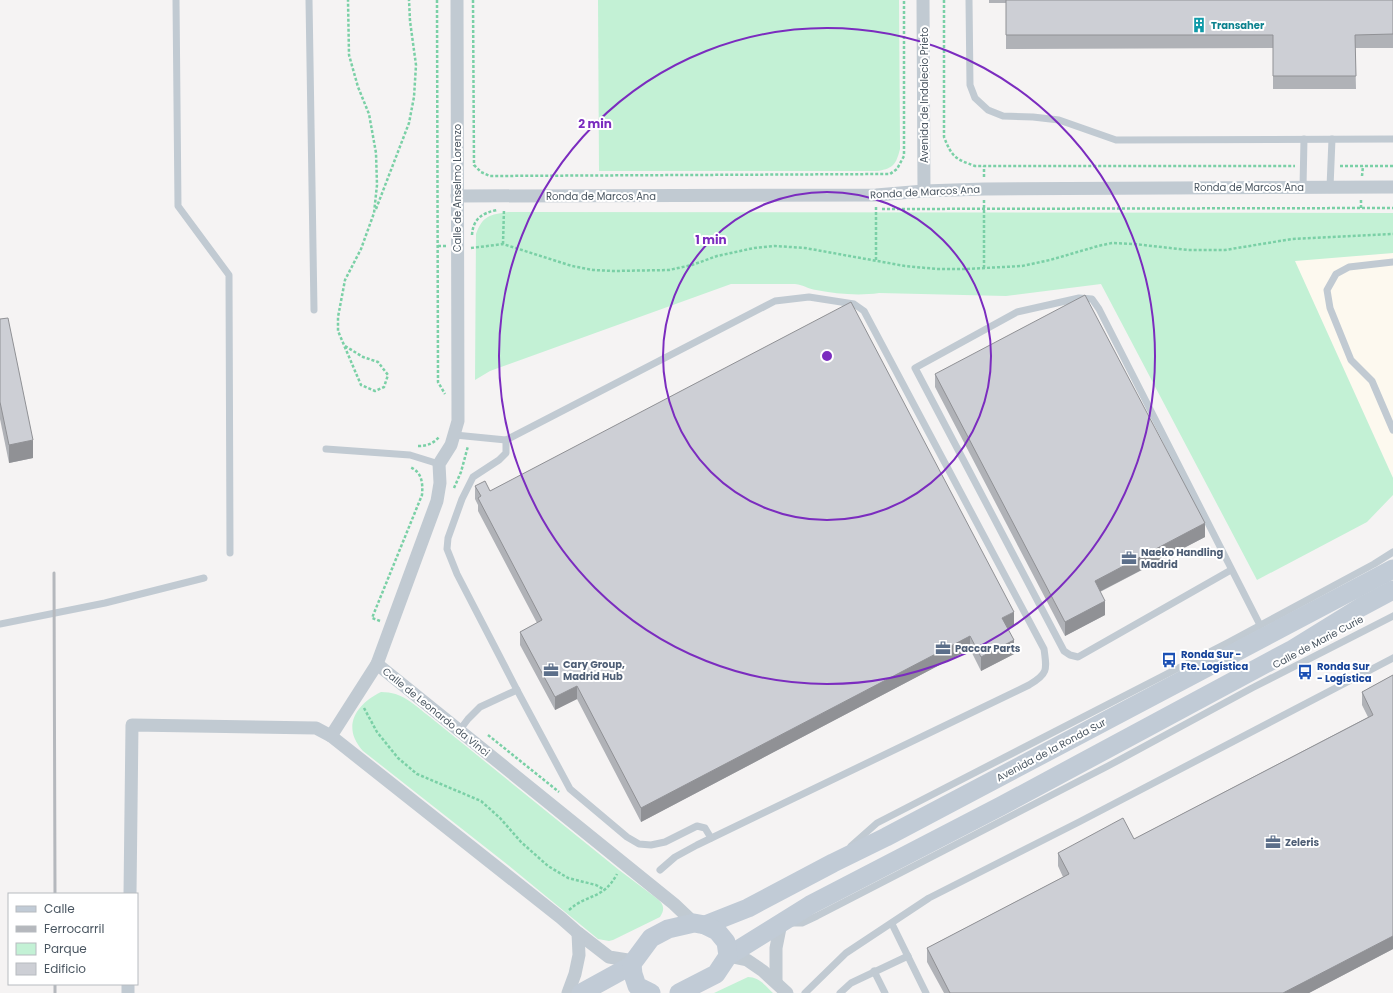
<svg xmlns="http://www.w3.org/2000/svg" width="1393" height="993" font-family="Poppins,sans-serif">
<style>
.commercial{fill:#fdf9ef}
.green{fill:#c3f1d5}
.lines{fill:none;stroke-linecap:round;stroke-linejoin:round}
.path{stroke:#7ad0a6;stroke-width:2.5;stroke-dasharray:3 2;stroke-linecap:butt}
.lane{stroke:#c1cad2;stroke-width:7}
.street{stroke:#c1cad2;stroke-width:13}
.secondary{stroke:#c1cbd6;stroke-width:19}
.rail{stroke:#b5b8bd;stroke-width:3}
.wall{fill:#b0b2b7}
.shaded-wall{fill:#909195}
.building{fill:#cdcfd5;stroke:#909195}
.ring{fill:none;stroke:#7b2cbf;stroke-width:2}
.labels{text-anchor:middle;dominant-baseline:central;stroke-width:4;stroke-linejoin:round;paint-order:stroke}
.culture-label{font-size:10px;font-weight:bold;fill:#0d838f;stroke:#fff;text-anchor:start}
.street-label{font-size:10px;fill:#4a5661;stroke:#fff}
.service-label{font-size:10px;font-weight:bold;fill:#4e5e75;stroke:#fff;text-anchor:start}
.transit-label{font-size:10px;font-weight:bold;fill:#164399;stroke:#fff;text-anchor:start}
.centre{fill:#7b2cbf;stroke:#fff;stroke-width:2}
.ring-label{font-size:12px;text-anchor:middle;font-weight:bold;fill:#7b2cbf;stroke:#fff;stroke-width:4;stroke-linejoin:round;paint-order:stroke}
</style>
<rect width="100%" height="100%" fill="#f5f3f3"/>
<!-- commercial -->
<path class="commercial" d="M1393 253V478L1294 260Z"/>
<!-- green -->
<g class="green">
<path d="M598 0H899L900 149C896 164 894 168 878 171H599Z"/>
<path d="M508 212 1393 213V253L1295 261 1393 478V495L1367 522 1257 580 1101 284 1006 296 879 293C859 296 836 294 816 290 808 289 804 285 795 284H731L490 371 475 380 476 234C483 215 490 215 508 212Z"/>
<path d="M381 692C403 692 413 704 430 717L619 870 655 897C663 903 666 908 660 917L613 940 609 941 598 939 508 865 363 751C341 727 356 704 381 692Z"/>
<path d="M748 977C759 977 766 986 773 993H714Z"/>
</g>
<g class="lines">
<!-- path -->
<g class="path">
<path d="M437 0 438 382 445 394"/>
<path d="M473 0 474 165 481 172 490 176 890 174 897 169 904 156V0"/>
<path d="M944 0V137C952 157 955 159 975 166H1295"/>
<path d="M1340 166H1393"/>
<path d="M1362 176 1363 166"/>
<path d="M984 177V166"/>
<path d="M984 200V268"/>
<path d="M1361 208V199"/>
<path d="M376 209 409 123 414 97 416 65 410 21 409 0"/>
<path d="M882 209 1393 208"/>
<path d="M472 235C473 219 482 213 497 210"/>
<path d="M503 244 504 209"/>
<path d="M438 246H446"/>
<path d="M471 248 503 244 572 266 593 270 613 271 669 270 692 265 717 256 754 248 775 246 805 248 905 266 937 269H966L1022 266 1050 260 1098 246 1112 243 1134 244 1188 250H1225L1292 239 1393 234"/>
<path d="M876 260V207"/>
<path d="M345 346 363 357 378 362 388 375 384 387 375 391 361 385 338 331V317L345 280 361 249 374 213 377 185 376 153 369 114 358 87 349 55 348 0"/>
<path d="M418 446C428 446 434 443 440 436"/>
<path d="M454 488 461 472 468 446"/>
<path d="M380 621 372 618 422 495C423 483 422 472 410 467"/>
<path d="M364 708 377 732 398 758 417 774 481 801 500 818 521 842 548 866 568 878 596 885 605 890"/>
<path d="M488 735 559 792"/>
<path d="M569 910C588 893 603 900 617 874"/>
</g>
<!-- lane -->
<g class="lane">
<path d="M176 0 178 206 229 275 230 553"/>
<path d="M309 0 314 310"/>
<path d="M969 0 970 85 975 98 988 110 1003 116 1033 117 1059 120 1116 140 1393 139"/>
<path d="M1303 187 1304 139"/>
<path d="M1330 187 1332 139"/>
<path d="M1393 262 1349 267 1336 274 1327 290 1330 308 1351 360 1372 381 1393 430"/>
<path d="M455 435 506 440 775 301 809 297 854 304 864 311 1044 649C1047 670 1048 674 1029 685L697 845 675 857 660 870"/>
<path d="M506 440V453L499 460 473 477 462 499 448 538 447 549 457 574 517 690 570 789 627 837 639 844 651 845 665 842 697 826 705 828 711 838"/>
<path d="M326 449 410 455 439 464"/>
<path d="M1231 570 1078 657 1070 655 1064 651 915 368 1017 312 1079 298 1092 299 1099 309 1260 625"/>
<path d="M0 624 105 603 204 578"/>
<path d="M459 731 468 719 480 707 517 690"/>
<path d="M851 846 877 823 1229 642 1374 564 1393 552"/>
<path d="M790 923H802L817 916 1108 766 1252 688 1393 616"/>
<path d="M892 924 926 993"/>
<path d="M874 971 885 993"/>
<path d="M805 993 846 953 929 898 1079 822 1393 658"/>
<path d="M840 993 851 983 908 956"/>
</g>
<!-- street -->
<g class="street">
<path d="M923 0 924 191"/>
<path d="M457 196 876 195 924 191 984 189 1393 187"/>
<path d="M377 664 437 501 440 483 439 464 451 445 458 421 457 0"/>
<path d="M331 736 377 664 674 904 694 923"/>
<path d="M130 894 132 725 316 728 331 736 561 918 578 933 609 957 634 961"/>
<path d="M728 956 747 960 763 971 787 993"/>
<path d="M776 981V948L781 923"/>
<path d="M128 993V984"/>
<path d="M568 993 575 974 579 955 578 933"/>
</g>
<!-- secondary -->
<g class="secondary">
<path d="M705 925 748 908 833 863 886 837 1393 569"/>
<path d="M728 956 810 905 1001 806 1293 649 1361 607 1393 590"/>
<path d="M581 993 632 965"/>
<path d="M651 993 637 986 633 974 632 965 634 961 651 938 668 929 694 923 705 925 717 931 726 942 728 956 716 974 679 993"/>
</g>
<!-- rail -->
<g class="rail">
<path d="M54 573 55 894"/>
<path d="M55 984V993"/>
</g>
</g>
<!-- wall -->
<g class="wall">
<path d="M989 0H1393V48H1355L1356 89H1273V48L1006 49V3H989Z"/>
<path d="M0 319 33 458 9 463 0 419Z"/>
<path d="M935 374 1205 537 1100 592 1105 615 1065 636 935 387Z"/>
<path d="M475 486 490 491 1014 626 1008 629 1014 654 981 671 970 649 641 822 577 699 555 710 520 645V632L537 623 478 511V505L475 499Z"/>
<path d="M1393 675V949L1309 993H944L927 962V948L1063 877 1058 866V853L1134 839 1368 717 1362 705V692Z"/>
</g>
<!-- shaded-wall -->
<g class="shaded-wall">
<path d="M33 440V458L9 463V445Z"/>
<path d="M1205 523V537L1095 594V581Z"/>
<path d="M1105 601V615L1065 636V622Z"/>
<path d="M1014 612V626L1002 632V618Z"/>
<path d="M970 636V649L641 822V808Z"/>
<path d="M1014 640V654L981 671V657Z"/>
<path d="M577 686V699L555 710V697Z"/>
<path d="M1393 936V949L1309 993H1283Z"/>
</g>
<!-- building -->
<g class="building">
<path d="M1006 0H1393V34L1355 35 1356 76H1273V35H1006Z"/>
<path d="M1085 295 1205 523 1095 581 1105 601 1065 622 935 374Z"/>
<path d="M851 302 1014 612 1002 618 1014 640 981 657 970 636 641 808 577 686 555 697 520 632 542 620 478 498 481 496 475 486 485 481 490 491Z"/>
<path d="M8 318 33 440 9 445 0 402V319Z"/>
<path d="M1393 675V936L1283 993H950L927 948 1069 874 1058 853 1123 818 1134 839 1373 715 1362 692Z"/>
</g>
<!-- distance rings -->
<g class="ring">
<circle cx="827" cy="356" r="164"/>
<circle cx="827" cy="356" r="328"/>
</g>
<!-- icons -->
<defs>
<g id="building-bare" transform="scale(1.2)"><path d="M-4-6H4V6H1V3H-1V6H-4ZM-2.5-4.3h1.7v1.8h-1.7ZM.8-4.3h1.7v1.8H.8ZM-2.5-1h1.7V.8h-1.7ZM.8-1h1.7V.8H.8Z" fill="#0f9aa8" stroke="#fff" stroke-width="2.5" paint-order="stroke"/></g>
<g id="office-bare" transform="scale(1.2)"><path d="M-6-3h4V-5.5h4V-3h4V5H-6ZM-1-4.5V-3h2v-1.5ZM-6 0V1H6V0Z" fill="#5c6f8a" stroke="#fff" stroke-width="2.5" paint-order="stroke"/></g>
<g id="bus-bare" transform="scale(1.2)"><path d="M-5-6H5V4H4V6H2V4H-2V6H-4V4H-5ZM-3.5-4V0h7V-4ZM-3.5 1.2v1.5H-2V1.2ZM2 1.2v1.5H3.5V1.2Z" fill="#1a4fb4" stroke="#fff" stroke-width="2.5" paint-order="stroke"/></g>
</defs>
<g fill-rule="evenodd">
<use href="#building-bare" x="1199" y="25"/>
<use href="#office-bare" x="1129" y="558"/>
<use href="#office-bare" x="943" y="648"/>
<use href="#bus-bare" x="1169" y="660"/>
<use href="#office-bare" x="551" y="670"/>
<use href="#bus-bare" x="1305" y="672"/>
<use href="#office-bare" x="1273" y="842"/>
</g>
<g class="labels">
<!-- culture labels -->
<g class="culture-label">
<text x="1211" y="25">Transaher</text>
</g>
<!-- street labels -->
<g class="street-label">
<text transform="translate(924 95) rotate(-90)">Avenida de Indalecio Prieto</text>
<text x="1249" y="187">Ronda de Marcos Ana</text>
<text transform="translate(457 188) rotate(-90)">Calle de Anselmo Lorenzo</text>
<text transform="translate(925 192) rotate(-3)">Ronda de Marcos Ana</text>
<text x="601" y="196">Ronda de Marcos Ana</text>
<text transform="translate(1318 642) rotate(-28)">Calle de Marie Curie</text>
<text transform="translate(436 712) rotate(39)">Calle de Leonardo da Vinci</text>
<text transform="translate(1051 750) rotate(-28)">Avenida de la Ronda Sur</text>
</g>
<!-- service labels -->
<g class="service-label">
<text x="1141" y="552">Naeko Handling<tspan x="1141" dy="12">Madrid</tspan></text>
<text x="955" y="648">Paccar Parts</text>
<text x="563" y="664">Cary Group,<tspan x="563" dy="12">Madrid Hub</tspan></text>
<text x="1285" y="842">Zeleris</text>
</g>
<!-- transit labels -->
<g class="transit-label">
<text x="1181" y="654">Ronda Sur -<tspan x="1181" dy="12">Fte. Logística</tspan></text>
<text x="1317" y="666">Ronda Sur<tspan x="1317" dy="12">- Logística</tspan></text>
</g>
</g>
<circle cx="827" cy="356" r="6" class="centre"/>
<g class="ring-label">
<text x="595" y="128">2 min</text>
<text x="711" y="244">1 min</text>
</g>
<!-- legend -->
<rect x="8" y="893" width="130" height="92" fill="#ffffff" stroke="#b7bbc0"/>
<rect x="16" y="906" width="20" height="6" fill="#c1cbd6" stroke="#b7bbc0"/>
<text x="44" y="913" font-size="12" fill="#4a5661">Calle</text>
<rect x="16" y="926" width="20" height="6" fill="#b5b8bd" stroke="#b7bbc0"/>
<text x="44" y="933" font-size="12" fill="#4a5661">Ferrocarril</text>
<rect x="16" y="943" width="20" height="12" fill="#c3f1d5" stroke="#b7bbc0"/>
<text x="44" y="953" font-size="12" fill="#4a5661">Parque</text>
<rect x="16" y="963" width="20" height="12" fill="#cdcfd5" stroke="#b7bbc0"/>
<text x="44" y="973" font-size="12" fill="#4a5661">Edificio</text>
</svg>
